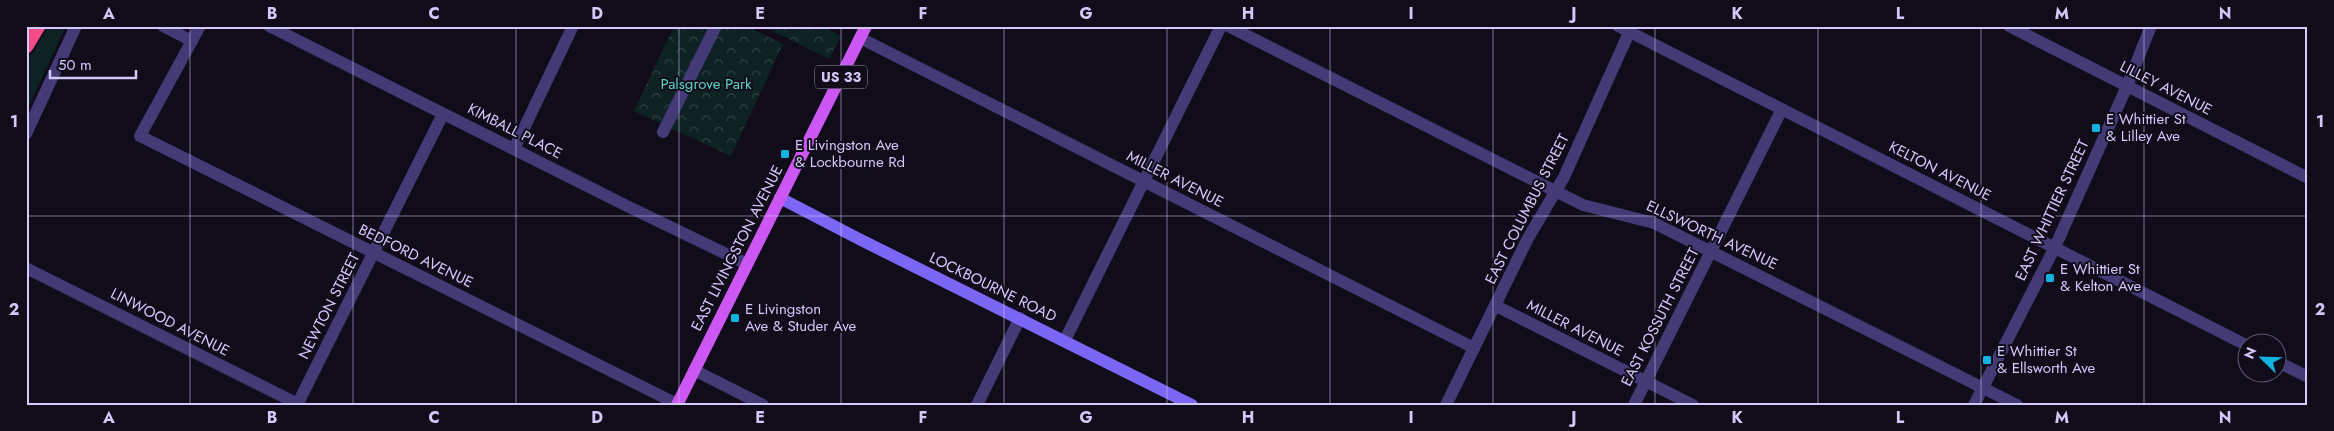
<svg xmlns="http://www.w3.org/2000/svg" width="2334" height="431" font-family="Jost,sans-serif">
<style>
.grass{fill:#0f2223}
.forest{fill:url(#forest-crowns)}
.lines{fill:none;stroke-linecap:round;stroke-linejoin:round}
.minor{stroke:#433a76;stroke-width:12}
.tertiary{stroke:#433a76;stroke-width:12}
.secondary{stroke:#7b66f5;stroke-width:12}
.primary{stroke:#cc57f4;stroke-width:12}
.motorway{stroke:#f34c87;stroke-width:15}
.grid{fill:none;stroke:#d4c8fb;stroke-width:1;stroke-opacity:0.55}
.poi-dot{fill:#0fb2e1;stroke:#100c1a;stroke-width:2}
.labels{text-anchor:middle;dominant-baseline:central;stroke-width:4;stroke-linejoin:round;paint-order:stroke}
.shield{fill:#100c1a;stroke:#9990b8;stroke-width:1}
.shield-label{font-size:14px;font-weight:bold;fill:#d4c8fb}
.park-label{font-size:15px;fill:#5bd5c5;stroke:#100c1a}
.street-label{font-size:15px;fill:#d4c8fb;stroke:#100c1a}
.poi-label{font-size:15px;fill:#d4c8fb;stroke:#100c1a;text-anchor:start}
.neatline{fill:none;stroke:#d4c8fb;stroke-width:2}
.grid-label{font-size:16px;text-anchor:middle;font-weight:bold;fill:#d4c8fb}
</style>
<defs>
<pattern id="forest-crowns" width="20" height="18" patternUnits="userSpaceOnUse" patternTransform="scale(1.25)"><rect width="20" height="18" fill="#0f2223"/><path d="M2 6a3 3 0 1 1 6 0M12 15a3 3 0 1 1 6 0" fill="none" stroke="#314144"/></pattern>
</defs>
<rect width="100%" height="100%" fill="#100c1a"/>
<!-- grass -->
<path class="grass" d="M49 26H66L26 112V64Z"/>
<!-- forest -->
<g class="forest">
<path d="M674 26H746L783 44 731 156 634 111Z"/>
<path d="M763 26H821L841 36 829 59Z"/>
</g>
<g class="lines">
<!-- minor -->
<g class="minor">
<path d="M163 26 192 41"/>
<path d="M200 26 140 136 677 404"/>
<path d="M269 26 627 206 747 264"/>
<path d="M1228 26 1583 205 1654 223 2017 405"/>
<path d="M1618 26 2246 345"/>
<path d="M2009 26 2308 178"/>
<path d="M860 38 1474 348"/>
<path d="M663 132 716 26"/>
<path d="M514 149 573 26"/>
<path d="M26 268 300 405"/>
<path d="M1496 306 1693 405"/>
<path d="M1065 340 1221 26"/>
<path d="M2276 361 2308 377"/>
<path d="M694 370 763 405"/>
<path d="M297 405 443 114"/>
<path d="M977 405 1020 318"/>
<path d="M1446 405 1527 240 1564 177 1632 26"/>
<path d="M1634 405 1782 109"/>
</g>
<!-- tertiary -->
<g class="tertiary">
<path d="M26 134 76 26"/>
<path d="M1974 405 2055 247 2127 86 2151 26"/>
</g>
<!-- secondary -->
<path class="secondary" d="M780 198 861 240 1192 405"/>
<!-- primary -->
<path class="primary" d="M677 405 866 26"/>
<!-- motorway -->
<path class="motorway" d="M26 46 38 26"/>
</g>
<!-- grid -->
<path class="grid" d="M190 26V405M353 26V405M516 26V405M679 26V405M841 26V405M1004 26V405M1167 26V405M1330 26V405M1493 26V405M1655 26V405M1818 26V405M1981 26V405M2144 26V405M26 216H2308"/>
<!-- markers -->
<g class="poi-dot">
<rect x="2091" y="123" width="10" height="10" rx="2.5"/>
<rect x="780" y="149" width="10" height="10" rx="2.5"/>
<rect x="2045" y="273" width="10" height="10" rx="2.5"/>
<rect x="730" y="313" width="10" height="10" rx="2.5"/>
<rect x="1982" y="355" width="10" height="10" rx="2.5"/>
</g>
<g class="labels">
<!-- shield labels -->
<rect class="shield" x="815" y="65.5" width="52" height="23" rx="4"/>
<g class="shield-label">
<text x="841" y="77">US 33</text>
</g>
<!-- park labels -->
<g class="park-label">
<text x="706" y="84">Palsgrove Park</text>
</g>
<!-- street labels -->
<g class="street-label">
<text transform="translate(2166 88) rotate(27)">LILLEY AVENUE</text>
<text transform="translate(515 131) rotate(27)">KIMBALL PLACE</text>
<text transform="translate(1940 171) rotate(27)">KELTON AVENUE</text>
<text transform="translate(1175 179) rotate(27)">MILLER AVENUE</text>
<text transform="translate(1527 209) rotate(-63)">EAST COLUMBUS STREET</text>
<text transform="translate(2052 210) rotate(-65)">EAST WHITTIER STREET</text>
<text transform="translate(1712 235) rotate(25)">ELLSWORTH AVENUE</text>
<text transform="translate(737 248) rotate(-63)">EAST LIVINGSTON AVENUE</text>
<text transform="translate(416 256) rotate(26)">BEDFORD AVENUE</text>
<text transform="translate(993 287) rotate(26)">LOCKBOURNE ROAD</text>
<text transform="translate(329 306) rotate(-63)">NEWTON STREET</text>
<text transform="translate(1660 317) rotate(-63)">EAST KOSSUTH STREET</text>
<text transform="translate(170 322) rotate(27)">LINWOOD AVENUE</text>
<text transform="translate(1575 328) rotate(27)">MILLER AVENUE</text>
</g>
<!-- poi labels -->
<g class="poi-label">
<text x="2106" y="119">E Whittier St<tspan x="2106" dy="17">&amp; Lilley Ave</tspan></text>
<text x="795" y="145">E Livingston Ave<tspan x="795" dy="17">&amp; Lockbourne Rd</tspan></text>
<text x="2060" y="269">E Whittier St<tspan x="2060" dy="17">&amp; Kelton Ave</tspan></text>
<text x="745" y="309">E Livingston<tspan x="745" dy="17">Ave &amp; Studer Ave</tspan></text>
<text x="1997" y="351">E Whittier St<tspan x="1997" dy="17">&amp; Ellsworth Ave</tspan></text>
</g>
</g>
<!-- border -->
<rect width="2334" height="431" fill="none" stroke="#100c1a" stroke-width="55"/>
<!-- north arrow -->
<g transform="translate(2262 358) rotate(293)"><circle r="24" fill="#100c1a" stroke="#5e5774"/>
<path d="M0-4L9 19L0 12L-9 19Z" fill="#0fb2e1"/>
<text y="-8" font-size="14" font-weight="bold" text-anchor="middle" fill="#d4c8fb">N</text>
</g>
<!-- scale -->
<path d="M50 70v8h86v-8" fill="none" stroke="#d4c8fb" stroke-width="2.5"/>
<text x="58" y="70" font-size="15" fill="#d4c8fb" stroke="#100c1a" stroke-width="4" paint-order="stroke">50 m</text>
<rect x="28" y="28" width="2278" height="376" class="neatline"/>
<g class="grid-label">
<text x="109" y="19">A</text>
<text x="272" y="19">B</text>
<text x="434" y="19">C</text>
<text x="597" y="19">D</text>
<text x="760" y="19">E</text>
<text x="923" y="19">F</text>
<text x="1086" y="19">G</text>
<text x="1248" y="19">H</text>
<text x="1411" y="19">I</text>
<text x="1574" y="19">J</text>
<text x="1737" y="19">K</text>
<text x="1900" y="19">L</text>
<text x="2062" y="19">M</text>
<text x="2225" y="19">N</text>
<text x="14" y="127">1</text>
<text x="2320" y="127">1</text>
<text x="14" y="315">2</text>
<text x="2320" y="315">2</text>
<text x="109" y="423">A</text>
<text x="272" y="423">B</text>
<text x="434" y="423">C</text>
<text x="597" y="423">D</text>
<text x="760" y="423">E</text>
<text x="923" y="423">F</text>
<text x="1086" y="423">G</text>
<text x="1248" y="423">H</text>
<text x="1411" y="423">I</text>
<text x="1574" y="423">J</text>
<text x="1737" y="423">K</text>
<text x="1900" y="423">L</text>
<text x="2062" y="423">M</text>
<text x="2225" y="423">N</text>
</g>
</svg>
